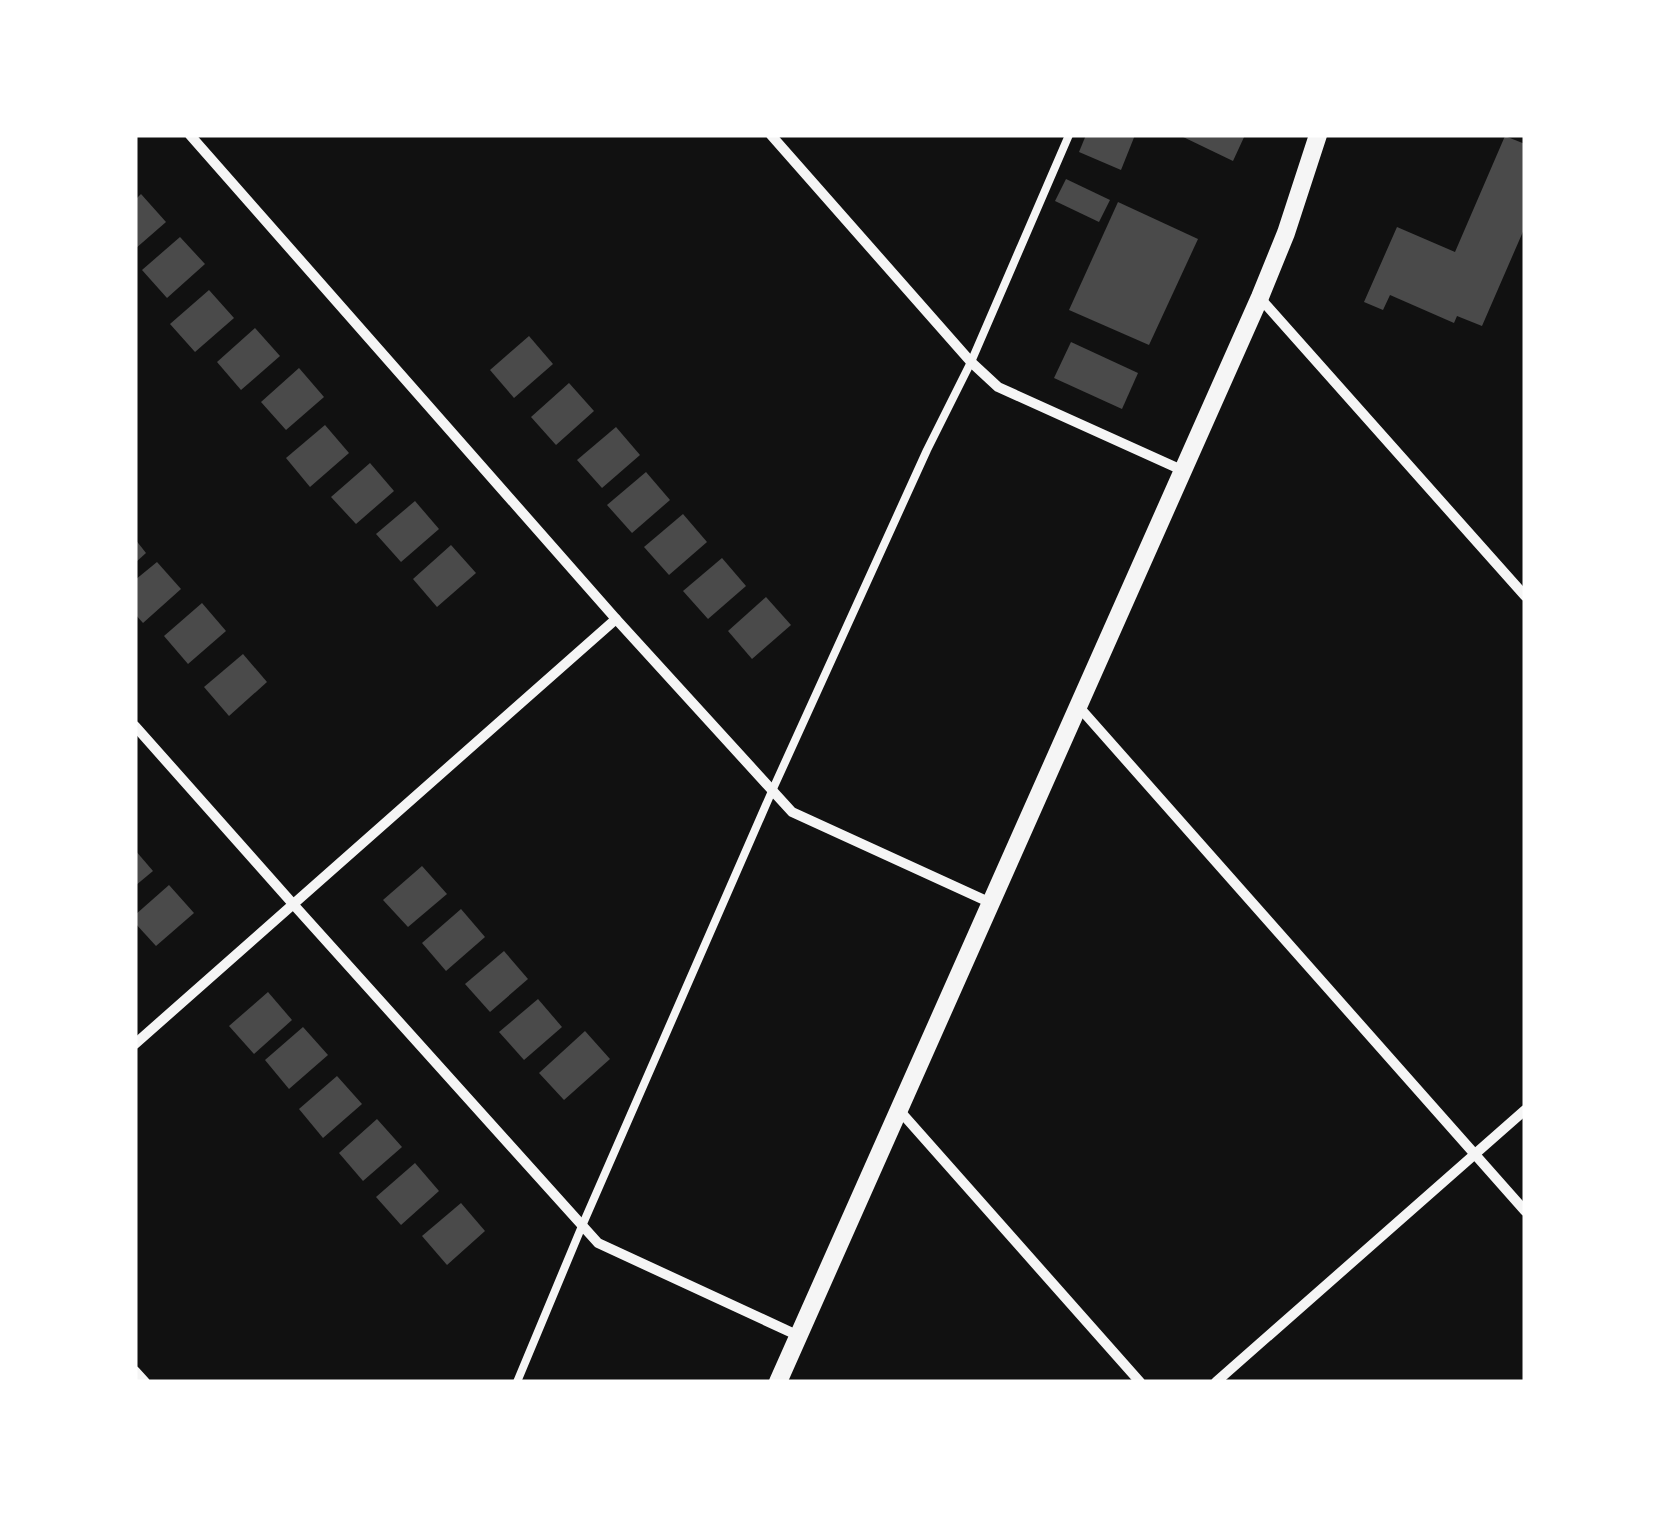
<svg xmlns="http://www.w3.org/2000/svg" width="1660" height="1517" font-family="Literata,serif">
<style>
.building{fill:#4a4a4a}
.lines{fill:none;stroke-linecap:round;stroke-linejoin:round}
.service{stroke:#f5f5f5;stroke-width:8}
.minor{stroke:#f5f5f5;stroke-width:10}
.tertiary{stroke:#f5f5f5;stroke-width:18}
</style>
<rect width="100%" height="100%" fill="#111"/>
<!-- building -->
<g class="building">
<path d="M1086 135H1135L1121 170 1079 152Z"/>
<path d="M1179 135H1245L1233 161Z"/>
<path d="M1505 136 1525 144V227L1482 326 1457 316 1454 323 1390 295 1383 310 1364 302 1397 227 1455 252Z"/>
<path d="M1066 179 1110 200 1099 222 1055 201Z"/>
<path d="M141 194 166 222 135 249V200Z"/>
<path d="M1118 202 1198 239 1149 345 1069 310Z"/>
<path d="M180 237 205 264 167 298 142 270Z"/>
<path d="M209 290 234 318 195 352 170 324Z"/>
<path d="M255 328 280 356 241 390 217 362Z"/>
<path d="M529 336 553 364 514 398 490 370Z"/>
<path d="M1071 342 1138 373 1122 409 1054 378Z"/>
<path d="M299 368 324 397 286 430 261 402Z"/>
<path d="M569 383 594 411 556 445 531 417Z"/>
<path d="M325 425 349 453 310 487 286 458Z"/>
<path d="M616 427 640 455 602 488 577 460Z"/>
<path d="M370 463 394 491 356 524 331 497Z"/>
<path d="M646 472 670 500 632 533 607 505Z"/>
<path d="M415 501 439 529 401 562 376 534Z"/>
<path d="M683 514 707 542 669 575 644 547Z"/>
<path d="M135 539 146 553 135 563Z"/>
<path d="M451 545 476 573 437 607 413 579Z"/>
<path d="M722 558 746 586 708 619 683 591Z"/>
<path d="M157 562 181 589 143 623 135 614V580Z"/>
<path d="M766 597 791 625 752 659 728 631Z"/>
<path d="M202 603 226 631 188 664 164 636Z"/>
<path d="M243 654 267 682 229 716 204 687Z"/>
<path d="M135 850 153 871 135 886Z"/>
<path d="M422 866 447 894 408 927 383 900Z"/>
<path d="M169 885 194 913 156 946 135 923V915Z"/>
<path d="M461 909 485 937 446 971 422 943Z"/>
<path d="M504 951 528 979 490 1012 465 984Z"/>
<path d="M268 992 292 1020 254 1054 229 1026Z"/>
<path d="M538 999 562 1027 524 1060 499 1032Z"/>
<path d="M303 1027 328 1055 289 1089 265 1060Z"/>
<path d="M585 1031 610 1059 564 1100 539 1073Z"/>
<path d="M337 1076 362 1104 323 1138 299 1109Z"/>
<path d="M377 1119 402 1147 363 1181 339 1153Z"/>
<path d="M415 1163 439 1191 401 1225 376 1197Z"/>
<path d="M461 1203 485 1231 447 1265 422 1236Z"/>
</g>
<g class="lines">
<!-- service -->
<path class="service" d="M517 1382 582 1226 772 791 927 450 971 362 1069 135"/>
<!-- minor -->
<g class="minor">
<path d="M190 135 616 619 792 812 991 903"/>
<path d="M771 135 971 362 998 387 1184 471"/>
<path d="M1260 298 1525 596"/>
<path d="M1079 707 1525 1211"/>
<path d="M135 726 293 904 598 1243 799 1336"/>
<path d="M135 1044 616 619"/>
<path d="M899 1110 1140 1382"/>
<path d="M135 1371 145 1382"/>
<path d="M1216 1382 1525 1110"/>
</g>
<!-- tertiary -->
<path class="tertiary" d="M778 1382 1260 297 1286 233 1318 135"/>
</g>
<!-- border -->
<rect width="1660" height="1517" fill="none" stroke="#ffffff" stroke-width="275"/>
</svg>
